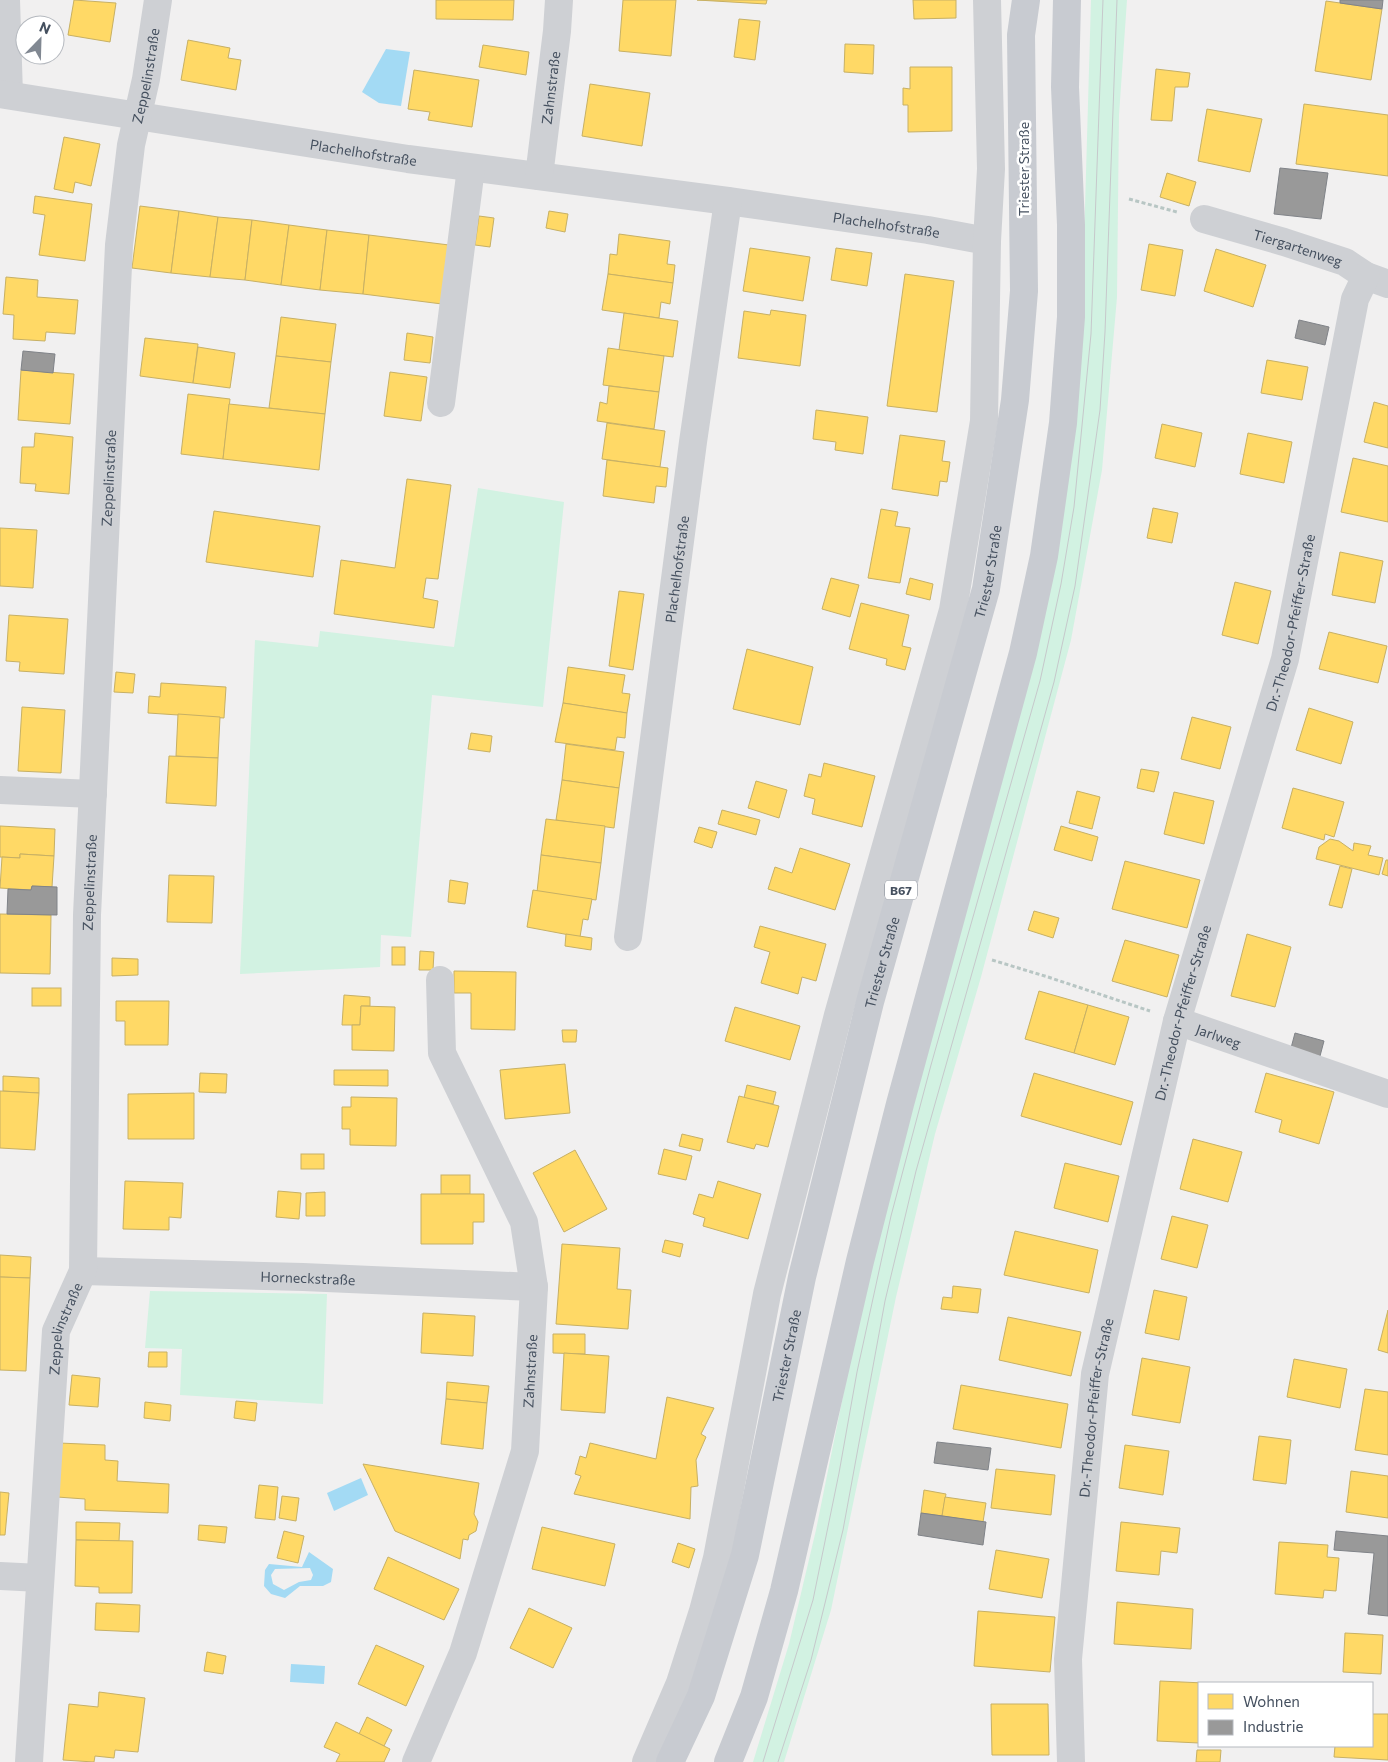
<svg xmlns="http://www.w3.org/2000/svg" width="1388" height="1762" font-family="Commissioner,sans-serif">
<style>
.green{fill:#d2f2e2}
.water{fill:#a3daf4;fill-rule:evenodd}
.homes{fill:#ffd966;stroke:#c7b064}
.industry{fill:#999;stroke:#808388}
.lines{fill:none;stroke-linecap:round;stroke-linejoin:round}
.path{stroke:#b8c6c4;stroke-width:3;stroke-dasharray:4 2.5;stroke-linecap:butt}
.minor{stroke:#ced0d4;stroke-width:28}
.major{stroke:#c8cbd1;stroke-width:28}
.tram{stroke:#c6c8cb;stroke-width:1}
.labels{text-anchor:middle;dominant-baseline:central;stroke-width:5;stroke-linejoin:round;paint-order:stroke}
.shield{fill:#fff;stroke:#7d848f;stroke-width:1}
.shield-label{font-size:12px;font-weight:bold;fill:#45505f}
.street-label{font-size:14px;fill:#45505f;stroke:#fff}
</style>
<rect width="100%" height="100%" fill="#f1f0f0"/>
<!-- green -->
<g class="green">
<path d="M1091 0H1127L1119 115 1117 297 1102 470 1071 640 981 977 935 1134 896 1297 831 1610 784 1762H753L789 1644 816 1530 865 1287 991 816 1083 277Z"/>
<path d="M478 488 564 502 543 707 432 695 411 937 381 935 380 967 240 974 255 640 318 647 320 631 454 647Z"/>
<path d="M150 1291 327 1294 323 1404 180 1395 182 1349 145 1348Z"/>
</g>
<!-- water -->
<g class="water">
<path d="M386 49 410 52 401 106 379 103 362 92Z"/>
<path d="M361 1478 368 1495 334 1511 327 1493Z"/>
<path d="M309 1552 333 1569 331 1582 323 1586H300L285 1598 271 1594 264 1586 265 1570 269 1564 302 1567ZM310 1568 313 1575 311 1580 299 1582 284 1590 273 1584 271 1575 275 1569Z"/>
<path d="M291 1664 325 1666 324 1684 290 1682Z"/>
</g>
<!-- homes -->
<g class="homes">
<path d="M74 0 116 3 110 42 68 35Z"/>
<path d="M436 0H514L513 20 436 19Z"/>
<path d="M623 0H676L671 56 619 51Z"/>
<path d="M697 0H767L766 4Z"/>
<path d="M913 0H956V18L914 19Z"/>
<path d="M1326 1 1382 9 1371 80 1315 71Z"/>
<path d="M739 19 760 21 755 60 734 57Z"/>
<path d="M188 40 230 48 228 58 241 60 236 90 181 80Z"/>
<path d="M845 44 874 45 873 74 844 72Z"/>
<path d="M483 45 529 52 526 75 479 67Z"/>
<path d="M910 67H952V131L908 132V105H903V88L910 89Z"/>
<path d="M1156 69 1190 73 1188 87H1175L1172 121 1151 120Z"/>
<path d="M414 70 479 80 472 127 428 120 430 112 408 109Z"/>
<path d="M590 84 650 93 642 146 582 136Z"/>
<path d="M1304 104 1388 115V176L1296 164Z"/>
<path d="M1207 109 1262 119 1250 172 1198 161Z"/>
<path d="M64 137 100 144 91 186 75 182 73 193 54 189Z"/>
<path d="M1167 173 1196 182 1189 206 1160 197Z"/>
<path d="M35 196 92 204 85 261 39 255 45 215 33 213Z"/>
<path d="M140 206 179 211 171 273 132 268Z"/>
<path d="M179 211 218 217 210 277 171 273Z"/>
<path d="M549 211 568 214 565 232 546 228Z"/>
<path d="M479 216 494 218 490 247 475 245Z"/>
<path d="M218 217 252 220 245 280 210 277Z"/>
<path d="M252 220 289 225 281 285 245 280Z"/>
<path d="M289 225 327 230 320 290 281 285Z"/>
<path d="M327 230 369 235 363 294 320 290Z"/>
<path d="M619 234 670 241 667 264 675 265 673 283 608 274 610 254 617 255Z"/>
<path d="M369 235 449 245 442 304 363 294Z"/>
<path d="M1149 244 1183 250 1175 296 1141 290Z"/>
<path d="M750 248 810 257 803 301 743 291Z"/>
<path d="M836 248 872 253 867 286 831 280Z"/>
<path d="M1216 249 1266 265 1253 307 1204 291Z"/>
<path d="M608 274 673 283 670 304 661 302 659 318 602 310Z"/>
<path d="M905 274 954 281 937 412 887 406Z"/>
<path d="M6 277 38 280 37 297 78 300 75 334 46 332 45 341 13 339 14 315 3 314Z"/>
<path d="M771 310 806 315 800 366 738 358 744 311 770 315Z"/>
<path d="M624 313 678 321 673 357 619 350Z"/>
<path d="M281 317 336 324 331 362 276 356Z"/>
<path d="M407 333 433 337 430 363 404 360Z"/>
<path d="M145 338 198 344 193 383 140 376Z"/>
<path d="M198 347 235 353 230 388 193 383Z"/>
<path d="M608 348 664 356 659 392 603 385Z"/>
<path d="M276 356 331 362 325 414 269 408Z"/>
<path d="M1267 360 1308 367 1302 400 1261 393Z"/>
<path d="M21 370 74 374 70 424 18 420Z"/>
<path d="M390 372 427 377 421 421 384 416Z"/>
<path d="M609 386 659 392 654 429 597 421 600 402 607 404Z"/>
<path d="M188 394 230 399 223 459 181 454Z"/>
<path d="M1374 402 1388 406V448L1364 442Z"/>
<path d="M229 404 325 414 319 470 223 459Z"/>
<path d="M816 410 868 417 863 454 835 450 836 442 813 439Z"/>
<path d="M607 423 665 431 660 467 602 459Z"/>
<path d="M1162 424 1202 433 1195 467 1155 458Z"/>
<path d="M35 433 73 437 69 494 35 491 36 484 20 483 22 447H34Z"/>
<path d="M1248 433 1292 442 1284 483 1240 474Z"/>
<path d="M900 435 945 441 942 461 950 462 947 482 940 481 938 496 892 489Z"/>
<path d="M1353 458 1388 466V522L1341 512Z"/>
<path d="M607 460 668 468 666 487 656 486 654 503 603 496Z"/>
<path d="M407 479 451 485 438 579 426 578 423 598 438 601 434 628 334 614 341 560 395 568Z"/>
<path d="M1153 508 1178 513 1172 543 1147 538Z"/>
<path d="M881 509 898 512 895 526 910 528 900 583 868 578Z"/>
<path d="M214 511 320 526 313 577 206 562Z"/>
<path d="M0 528 37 530 33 588 0 586Z"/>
<path d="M1340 552 1383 561 1375 603 1332 595Z"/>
<path d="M831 578 859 585 850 617 822 609Z"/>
<path d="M910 578 933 584 930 600 906 594Z"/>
<path d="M1235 582 1271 591 1258 644 1222 635Z"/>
<path d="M619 591 644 594 633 670 609 666Z"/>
<path d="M861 603 909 615 902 646 911 648 905 670 886 665 887 659 849 649Z"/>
<path d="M9 615 68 619 64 674 19 671 20 662 6 661Z"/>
<path d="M1329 632 1387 646 1378 683 1319 669Z"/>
<path d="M747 649 813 667 800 725 733 709Z"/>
<path d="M568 667 625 675 622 693 630 694 627 713 563 703Z"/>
<path d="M116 672 135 674 133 693 114 692Z"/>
<path d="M161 683 226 687 224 718 148 713 149 696 160 697Z"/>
<path d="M563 703 627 713 625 738 617 737 615 750 555 742Z"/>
<path d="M22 707 65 710 61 773 18 771Z"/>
<path d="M1309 708 1353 722 1341 764 1296 750Z"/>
<path d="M178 714 220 717 218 758 176 756Z"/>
<path d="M1192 717 1231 727 1220 769 1181 759Z"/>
<path d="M471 733 492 736 490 752 468 749Z"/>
<path d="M566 744 624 752 619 788 562 780Z"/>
<path d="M169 756 218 758 216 806 166 803Z"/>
<path d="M824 763 875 776 862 827 812 814 815 799 804 796 809 774 821 777Z"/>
<path d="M1141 769 1159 772 1154 792 1137 788Z"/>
<path d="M562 780 619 788 614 828 556 820Z"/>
<path d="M756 781 787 790 779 818 748 808Z"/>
<path d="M1293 788 1344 802 1334 837 1325 834 1324 840 1282 828Z"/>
<path d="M1077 791 1100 797 1092 829 1069 823Z"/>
<path d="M1174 792 1214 801 1204 844 1164 834Z"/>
<path d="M722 810 760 820 756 835 718 824Z"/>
<path d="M546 819 605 826 601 863 541 855Z"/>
<path d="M0 826 55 829 54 856 20 854V858L0 857Z"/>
<path d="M1061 826 1098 837 1092 861 1054 850Z"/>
<path d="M699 827 717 832 712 848 694 842Z"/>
<path d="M1330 839 1339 841 1353 851 1354 843 1371 846 1368 855 1383 858 1379 875 1316 859 1319 847Z"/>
<path d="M800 848 850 864 835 910 768 889 775 867 792 873Z"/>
<path d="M20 854 54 856 52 887 32 886 31 890 0 888 2 857 20 858Z"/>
<path d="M541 855 601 863 596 900 537 892Z"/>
<path d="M1386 860H1388V876L1382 874Z"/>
<path d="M1125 861 1200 880 1187 928 1112 909Z"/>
<path d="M1340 866 1352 869 1342 908 1329 905Z"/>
<path d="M169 875 214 876 212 923 167 922Z"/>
<path d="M450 880 468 883 465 904 448 902Z"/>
<path d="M533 890 592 899 588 920 583 919 580 937 527 927Z"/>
<path d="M1034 911 1059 918 1053 938 1028 930Z"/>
<path d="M0 914 51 915 50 974 0 973Z"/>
<path d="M760 926 826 944 816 981 802 977 798 994 761 983 770 952 754 947Z"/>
<path d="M566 934 592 938 591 950 565 946Z"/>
<path d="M1247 934 1291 947 1275 1007 1231 996Z"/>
<path d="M1125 940 1179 955 1167 997 1112 981Z"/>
<rect x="392" y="947" width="13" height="18"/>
<path d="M420 951 434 952 433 970H419Z"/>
<path d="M112 958 138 959V975L112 976Z"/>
<path d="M454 971 516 972 515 1030 471 1029V993H454Z"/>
<rect x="32" y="988" width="29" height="18"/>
<path d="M1039 991 1088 1005 1074 1053 1025 1039Z"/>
<path d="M344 995 370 997V1006H361L360 1025H342Z"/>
<path d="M116 1001H169L168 1045H125V1021H116Z"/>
<path d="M1088 1005 1129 1017 1115 1065 1074 1053Z"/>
<path d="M361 1006 395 1007 394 1051 352 1050V1025H360Z"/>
<path d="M735 1007 800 1026 790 1060 725 1041Z"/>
<path d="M562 1030H577L576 1042H563Z"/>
<path d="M565 1064 570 1113 505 1119 500 1070Z"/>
<path d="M334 1070H388V1086L334 1085Z"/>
<path d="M200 1073 227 1074 226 1093 199 1092Z"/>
<path d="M1034 1073 1133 1102 1121 1145 1021 1116Z"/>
<path d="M1266 1073 1334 1092 1319 1144 1279 1132 1282 1120 1255 1112Z"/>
<path d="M3 1076 39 1078V1093L3 1091Z"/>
<path d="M747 1085 776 1092 773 1104 744 1098Z"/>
<path d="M0 1091 39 1093 35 1150 0 1148Z"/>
<path d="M194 1093V1139H128V1094Z"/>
<path d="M739 1096 779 1106 768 1147 756 1144 754 1149 727 1142Z"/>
<path d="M351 1097 397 1098 396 1146 350 1145V1129H342V1107H351Z"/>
<path d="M682 1134 703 1139 700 1151 679 1146Z"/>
<path d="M1193 1139 1242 1152 1228 1202 1180 1189Z"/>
<path d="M664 1149 692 1156 686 1180 658 1174Z"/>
<path d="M575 1150 607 1209 564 1232 533 1173Z"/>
<rect x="301" y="1154" width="23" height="15"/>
<path d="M1065 1163 1119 1176 1108 1222 1054 1208Z"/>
<rect x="441" y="1175" width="29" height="19"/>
<path d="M125 1181 183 1183 181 1218 169 1217V1230L123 1229Z"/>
<path d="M718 1181 761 1194 748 1239 703 1226 705 1218 693 1214 699 1194 713 1198Z"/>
<path d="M278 1191 301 1193 299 1219 276 1217Z"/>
<path d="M325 1192V1216H306V1193Z"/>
<path d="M421 1194H484V1222H473V1244H421Z"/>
<path d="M1172 1216 1208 1225 1197 1268 1161 1259Z"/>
<path d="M1015 1231 1098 1250 1089 1293 1004 1275Z"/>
<path d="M665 1240 683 1244 680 1257 662 1252Z"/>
<path d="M562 1244 620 1248 617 1289 631 1290 628 1329 556 1324Z"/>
<path d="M0 1255 31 1257 30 1278 0 1277Z"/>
<path d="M0 1277 30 1278 26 1371 0 1370Z"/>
<path d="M953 1286 981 1289 978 1313 941 1309 943 1297 952 1298Z"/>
<path d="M1154 1290 1187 1297 1179 1340 1145 1333Z"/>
<path d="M1388 1310V1353L1378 1350Z"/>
<path d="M423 1313 475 1316 473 1356 421 1353Z"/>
<path d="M1008 1317 1081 1332 1071 1376 999 1360Z"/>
<path d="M553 1334H585V1354L553 1353Z"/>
<path d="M149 1352H167V1367H148Z"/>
<path d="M564 1353 609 1356 605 1413 561 1410Z"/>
<path d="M1142 1358 1190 1367 1180 1423 1132 1415Z"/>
<path d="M1294 1359 1347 1369 1340 1408 1287 1397Z"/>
<path d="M72 1375 100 1378 98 1407 69 1405Z"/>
<path d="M447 1382 489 1386 487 1403 446 1399Z"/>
<path d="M961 1385 1068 1404 1061 1448 953 1429Z"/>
<path d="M1365 1389 1388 1392V1455L1355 1450Z"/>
<path d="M667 1397 714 1408 701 1434 706 1437 696 1460 698 1486 691 1487 690 1519 574 1494 581 1476 575 1474 580 1456 586 1458 590 1443 656 1459Z"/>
<path d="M446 1399 487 1403 483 1449 441 1444Z"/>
<path d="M236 1401 257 1403 255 1421 234 1418Z"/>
<path d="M145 1402 171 1405 170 1421 144 1418Z"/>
<path d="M1259 1436 1291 1440 1286 1484 1253 1480Z"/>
<path d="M59 1443 105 1445V1460L118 1461 117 1481 169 1484 168 1513 85 1510V1499L57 1497Z"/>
<path d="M1125 1445 1169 1451 1163 1495 1119 1488Z"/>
<path d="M363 1464 479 1483 474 1514 478 1522 476 1531 469 1535 468 1540 463 1539 460 1559 395 1531Z"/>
<path d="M996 1469 1055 1475 1051 1515 991 1508Z"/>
<path d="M1351 1471 1388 1476V1518L1346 1512Z"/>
<path d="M259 1485 278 1487 275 1520 255 1518Z"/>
<path d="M924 1490 946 1494 942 1516 921 1513Z"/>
<path d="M0 1492 9 1493 5 1535H0Z"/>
<path d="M282 1496 299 1498 296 1521 279 1518Z"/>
<path d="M945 1497 986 1503 983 1522 942 1516Z"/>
<path d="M76 1522 120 1523 119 1541 76 1540Z"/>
<path d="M1121 1522 1180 1528 1177 1553 1161 1551 1159 1575 1116 1571Z"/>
<path d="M199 1525 227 1527 225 1543 198 1540Z"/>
<path d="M542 1527 615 1544 605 1586 532 1569Z"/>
<path d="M284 1531 304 1536 298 1563 277 1558Z"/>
<path d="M76 1540 133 1541 132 1593H99V1587L75 1586Z"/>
<path d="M1279 1542 1328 1545 1327 1557 1339 1558 1336 1591 1324 1590 1323 1598 1275 1594Z"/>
<path d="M678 1543 695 1549 689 1568 672 1562Z"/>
<path d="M996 1550 1049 1559 1042 1598 989 1589Z"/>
<path d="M388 1557 459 1589 444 1620 374 1589Z"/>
<path d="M1117 1602 1193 1609 1191 1649 1114 1644Z"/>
<path d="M96 1603 140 1605 139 1632 95 1630Z"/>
<path d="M529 1608 572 1628 553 1668 510 1648Z"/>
<path d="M978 1611 1055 1617 1050 1672 974 1666Z"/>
<path d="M1345 1633 1383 1635 1381 1674 1343 1672Z"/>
<path d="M376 1645 424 1666 406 1706 358 1684Z"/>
<path d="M207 1652 226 1656 223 1674 204 1671Z"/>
<path d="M1160 1681 1204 1683H1199V1743L1157 1741Z"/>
<path d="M99 1692 145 1698 138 1752 115 1750 114 1758 95 1756 94 1762 63 1760 69 1704 98 1707Z"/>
<path d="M991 1704H1048L1049 1755H992Z"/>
<path d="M1372 1714H1388V1760L1334 1757 1335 1746H1372Z"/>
<path d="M367 1717 392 1730 384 1746 359 1734Z"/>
<path d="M336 1722 390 1749 384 1762H336L340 1754 324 1747Z"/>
<path d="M1197 1750H1221L1220 1762H1196Z"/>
</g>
<!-- industry -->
<g class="industry">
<path d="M1340 0H1383L1382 9 1340 3Z"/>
<path d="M1280 168 1328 173 1321 219 1274 214Z"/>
<path d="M1299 320 1329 327 1325 345 1295 338Z"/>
<path d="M23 351 55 354 53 373 21 370Z"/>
<path d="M32 886 57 887V915L7 914 8 889 31 890Z"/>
<path d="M1295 1033 1324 1041 1320 1056 1291 1048Z"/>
<path d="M937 1442 991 1448 988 1470 934 1463Z"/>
<path d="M921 1513 986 1522 983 1545 918 1535Z"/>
<path d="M1336 1531 1388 1536V1616L1368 1614 1374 1553 1334 1550Z"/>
</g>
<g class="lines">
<!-- path -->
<g class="path">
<path d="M1129 199 1177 212"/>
<path d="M992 960 1048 977 1150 1011"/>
</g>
<!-- minor -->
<g class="minor">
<path d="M6 0 9 95"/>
<path id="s1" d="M0 94 408 159 728 201 928 230 987 241"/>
<path id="s2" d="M539 176 557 31 559 0"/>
<path id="s3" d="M1204 219 1284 242 1345 262 1366 276 1388 284"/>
<path d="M441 403 471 168"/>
<path d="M0 790 93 794"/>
<path id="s4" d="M628 937 693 442 728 201"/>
<path id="s5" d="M1177 1021 1388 1094"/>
<path id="s6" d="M83 1271 303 1277 534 1287"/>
<path d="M0 1576 40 1578"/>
<path id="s7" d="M29 1762 56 1331 83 1271 87 915 119 245 131 145 146 79 158 0"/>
<path id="s8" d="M416 1762 463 1653 525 1451 534 1287 524 1222 442 1053 440 980"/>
<path d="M646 1762 680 1683 703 1611 717 1558 767 1294 838 1015 953 610 984 421 987 241 991 169 987 0"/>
<path id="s9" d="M1071 1762 1068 1659 1095 1374 1177 1021 1285 659 1355 299 1366 276"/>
</g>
<!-- major -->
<g class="major">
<path id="s10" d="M670 1762 701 1696 745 1555 802 1277 870 1002 986 589 1015 400 1024 291 1021 35 1026 0"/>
<path d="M728 1762 754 1697 784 1591 860 1261 900 1104 1023 653 1044 556 1063 423 1071 317V225L1065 87 1067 0"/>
</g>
<!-- tram -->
<g class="tram">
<path d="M763 1762 813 1600 839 1473 857 1372 891 1216 931 1065 1040 681 1061 584 1074 507 1091 334 1103 0"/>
<path d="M778 1762 811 1660 843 1530 885 1301 916 1171 1032 761 1054 682 1075 586 1100 410 1105 332 1117 0"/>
</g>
</g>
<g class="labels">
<!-- shield labels -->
<rect class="shield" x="885" y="880.5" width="32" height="19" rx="4"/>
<g class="shield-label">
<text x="901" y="890">B67</text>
</g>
<!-- street labels -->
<g class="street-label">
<text stroke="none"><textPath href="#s7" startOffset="1696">Zeppelinstraße</textPath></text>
<text stroke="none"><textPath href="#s2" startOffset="89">Zahnstraße</textPath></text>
<text stroke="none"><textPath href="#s1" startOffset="368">Plachelhofstraße</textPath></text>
<text transform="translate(1023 169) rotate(-90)">Triester Straße</text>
<text stroke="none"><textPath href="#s1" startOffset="896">Plachelhofstraße</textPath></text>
<text stroke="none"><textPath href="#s3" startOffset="98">Tiergartenweg</textPath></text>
<text stroke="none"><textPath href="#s7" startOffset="1291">Zeppelinstraße</textPath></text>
<text stroke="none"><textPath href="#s4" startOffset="371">Plachelhofstraße</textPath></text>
<text stroke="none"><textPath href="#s10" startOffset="1234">Triester Straße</textPath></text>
<text stroke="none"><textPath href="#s9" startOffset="1166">Dr.-Theodor-Pfeiffer-Straße</textPath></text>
<text stroke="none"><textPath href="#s7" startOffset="886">Zeppelinstraße</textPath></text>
<text stroke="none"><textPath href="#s10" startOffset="829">Triester Straße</textPath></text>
<text stroke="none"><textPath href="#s9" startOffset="761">Dr.-Theodor-Pfeiffer-Straße</textPath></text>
<text stroke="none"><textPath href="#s5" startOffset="44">Jarlweg</textPath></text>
<text stroke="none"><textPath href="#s6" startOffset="225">Horneckstraße</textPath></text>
<text stroke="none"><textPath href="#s7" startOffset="436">Zeppelinstraße</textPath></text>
<text stroke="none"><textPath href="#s10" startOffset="424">Triester Straße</textPath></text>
<text stroke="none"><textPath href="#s8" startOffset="410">Zahnstraße</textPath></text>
<text stroke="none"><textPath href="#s9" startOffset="356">Dr.-Theodor-Pfeiffer-Straße</textPath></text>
</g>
</g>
<!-- legend -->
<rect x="1198" y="1682" width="175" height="65" fill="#ffffff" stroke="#b5b9bf"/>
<rect x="1208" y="1694" width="25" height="15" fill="#ffd966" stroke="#b5b9bf"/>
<text x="1243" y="1707" font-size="15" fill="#45505f">Wohnen</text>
<rect x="1208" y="1720" width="25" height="15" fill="#999999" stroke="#b5b9bf"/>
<text x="1243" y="1732" font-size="15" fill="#45505f">Industrie</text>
<!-- north arrow -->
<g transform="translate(40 40) rotate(23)"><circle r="24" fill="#ffffff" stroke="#b5b9bf"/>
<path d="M0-4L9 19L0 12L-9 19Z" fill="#818892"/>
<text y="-8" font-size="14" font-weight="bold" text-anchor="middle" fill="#45505f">N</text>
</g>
</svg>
